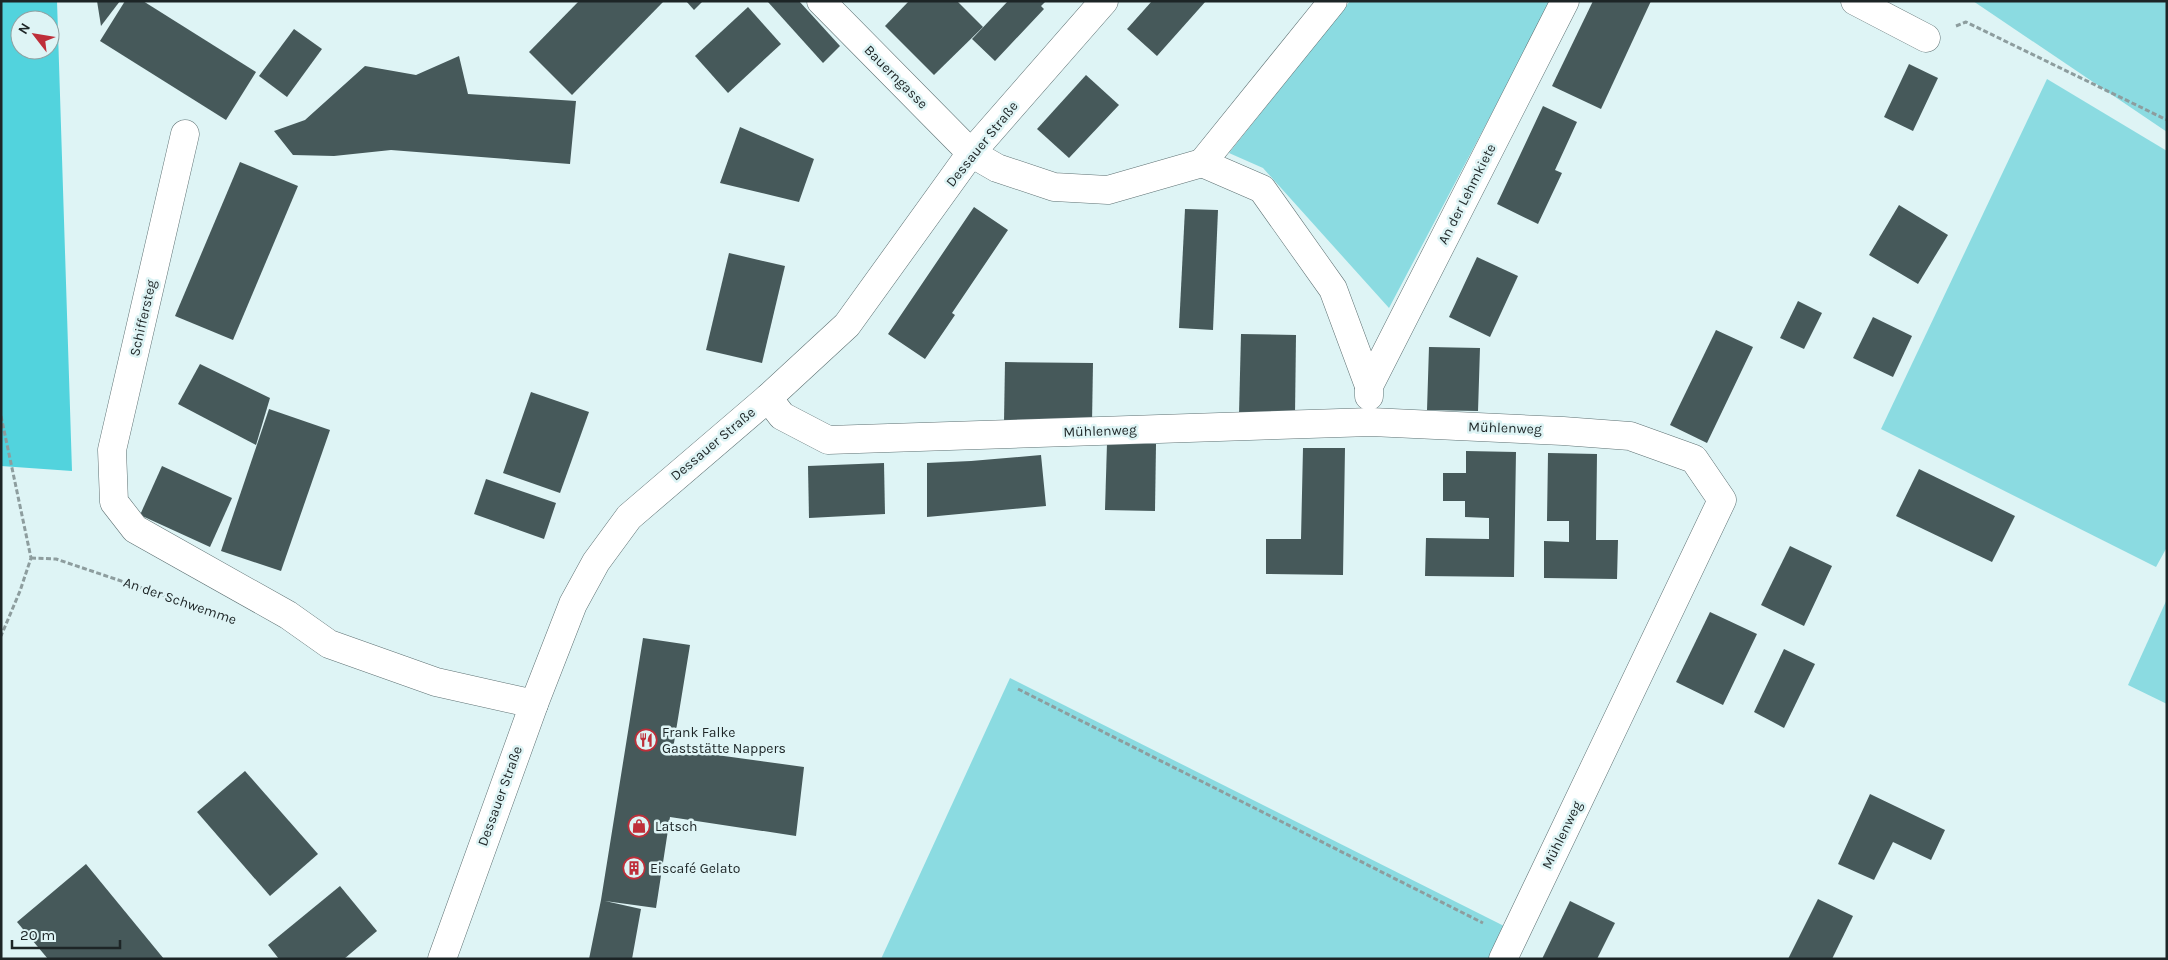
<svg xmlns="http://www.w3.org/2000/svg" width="2168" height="960" font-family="Karla,sans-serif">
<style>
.green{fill:#8bdbe1}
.forest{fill:#52d3dd;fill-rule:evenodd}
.building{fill:#46595a}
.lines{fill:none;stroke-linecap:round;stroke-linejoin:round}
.street-casing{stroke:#5e7173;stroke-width:29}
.secondary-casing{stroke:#5e7173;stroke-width:29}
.path{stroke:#8d9d9e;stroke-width:3;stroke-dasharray:5 2.5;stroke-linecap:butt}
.street{stroke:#fff;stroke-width:28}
.secondary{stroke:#fff;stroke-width:28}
.labels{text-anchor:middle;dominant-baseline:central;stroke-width:5;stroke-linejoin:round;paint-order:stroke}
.street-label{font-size:14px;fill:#1d2526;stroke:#def4f5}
.poi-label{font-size:14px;fill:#1d2526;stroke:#def4f5;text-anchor:start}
</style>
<rect width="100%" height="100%" fill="#def4f5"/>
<!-- green -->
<g class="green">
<path d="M1350 1H1551L1389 308 1263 168 1229 153Z"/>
<path d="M1973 1H2167V132Z"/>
<path d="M2047 79 2167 151V547L2156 567 1881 429Z"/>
<path d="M2167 599V704L2128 685Z"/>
<path d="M1010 678 1506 927 1491 959H881Z"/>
</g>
<!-- forest -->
<path class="forest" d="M1 1H57L72 471 1 466ZM20 20H50V50H20Z"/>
<!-- building -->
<g class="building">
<path d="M97 1H120L101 26Z"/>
<path d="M125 1H143L256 72 226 120 100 41Z"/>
<path d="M579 1H664L572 95 529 52Z"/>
<path d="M686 1H703L694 10Z"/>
<path d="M769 1H799L840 46 823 63 768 2Z"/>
<path d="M909 1H957L983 27 934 75 885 26Z"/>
<path d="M1008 1H1046L1041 6 1044 9 995 61 972 39Z"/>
<path d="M1152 1H1206L1157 56 1127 29Z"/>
<path d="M1593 1H1651L1601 109 1552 86Z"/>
<path d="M748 7 781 44 728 93 695 56Z"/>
<path d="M294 29 322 49 287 97 259 76Z"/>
<path d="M459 56 468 94 576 101 570 164 391 150 334 156 293 155 274 131 305 120 365 66 416 75Z"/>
<path d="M1909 64 1938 78 1913 131 1884 117Z"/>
<path d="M1086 75 1119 105 1069 158 1037 129Z"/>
<path d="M1543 106 1577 122 1555 170 1562 173 1538 224 1497 204Z"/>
<path d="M740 127 814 159 799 202 720 183Z"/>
<path d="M240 162 298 186 233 340 175 316Z"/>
<path d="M1899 205 1948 235 1918 284 1869 255Z"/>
<path d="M974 207 1008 230 952 313 955 315 925 359 888 334Z"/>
<path d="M1185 209 1218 210 1213 330 1179 328Z"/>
<path d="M729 253 785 266 762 363 706 350Z"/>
<path d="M1477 257 1518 276 1490 337 1449 317Z"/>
<path d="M1798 301 1822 313 1804 349 1780 338Z"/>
<path d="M1873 317 1912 336 1893 377 1853 358Z"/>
<path d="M1716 330 1753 347 1707 443 1670 425Z"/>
<path d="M1241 334 1296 335 1295 415 1239 414Z"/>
<path d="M1429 347 1480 348 1478 411 1427 410Z"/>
<path d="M1005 362 1093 363 1092 423 1004 422Z"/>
<path d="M200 364 270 398 256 445 178 404Z"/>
<path d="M531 392 589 412 560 493 503 473Z"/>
<path d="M269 409 330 430 281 571 221 551Z"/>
<path d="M1107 443 1156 444 1155 511 1105 510Z"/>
<path d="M1303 448H1345L1343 575 1266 574V539H1301Z"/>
<path d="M1466 451 1516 452 1514 577 1425 576 1426 538 1489 539V518L1465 517V501H1443V473H1466Z"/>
<path d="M1548 453 1597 454 1596 540H1618L1617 579 1544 578V541L1569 542V521H1547Z"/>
<path d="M1041 455 1046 506 927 517V463L971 461Z"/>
<path d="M884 463 885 514 809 518 808 466Z"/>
<path d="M162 466 232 498 210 547 140 515Z"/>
<path d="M1919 469 2015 516 1992 562 1896 516Z"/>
<path d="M486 479 556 503 544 539 474 514Z"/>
<path d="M1790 546 1832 566 1804 626 1761 605Z"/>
<path d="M1710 612 1757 634 1723 705 1676 682Z"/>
<path d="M643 638 690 645 673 749 804 767 796 836 670 817 656 908 605 901 641 909 632 959H589L601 900Z"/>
<path d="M1784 649 1815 664 1784 728 1754 712Z"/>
<path d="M245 771 318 854 270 896 197 812Z"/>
<path d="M1870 794 1945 830 1931 860 1893 842 1874 880 1838 864Z"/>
<path d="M86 864 164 959H48L17 922Z"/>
<path d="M340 886 377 931 344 959H279L268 945Z"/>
<path d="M1818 899 1853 916 1832 959H1788Z"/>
<path d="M1570 901 1615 923 1597 959H1542Z"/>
</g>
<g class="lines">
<!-- street casing -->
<g class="street-casing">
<g id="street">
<path d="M821 1 971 153 997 168 1054 187 1108 190 1202 163"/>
<path d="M1333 1 1202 163 1262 189 1333 289 1369 386"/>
<path d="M1855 1 1926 38"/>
<path d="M185 134 112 450 114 502 135 529 288 615 329 644 436 682 534 704"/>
<path d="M1369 396V386L1565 1"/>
<path d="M768 398 782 416 828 440 1371 422 1563 431 1630 436 1694 459 1722 500 1503 959"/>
</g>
</g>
<!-- secondary casing -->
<g class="secondary-casing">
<path id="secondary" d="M442 959 534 704 573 604 596 562 629 517 768 398 847 325 971 153 1104 1"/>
</g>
<!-- path -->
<g class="path">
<path d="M1956 26 1966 22 2167 120"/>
<path d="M1 416 31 558 20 591 1 636"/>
<path d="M31 558 56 559 213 612"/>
<path d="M1018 689 1483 923"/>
</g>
<!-- street -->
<use href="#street" class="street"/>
<!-- secondary -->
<use href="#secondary" class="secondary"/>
</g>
<!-- icons -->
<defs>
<g id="restaurant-ring" transform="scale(1.125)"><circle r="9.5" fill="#def4f5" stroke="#be2e39" stroke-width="1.5"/><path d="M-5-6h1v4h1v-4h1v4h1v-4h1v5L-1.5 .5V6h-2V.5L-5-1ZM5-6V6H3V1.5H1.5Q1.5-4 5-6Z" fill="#be2e39"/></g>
<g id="shop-ring" transform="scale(1.125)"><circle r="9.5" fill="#def4f5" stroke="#be2e39" stroke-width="1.5"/><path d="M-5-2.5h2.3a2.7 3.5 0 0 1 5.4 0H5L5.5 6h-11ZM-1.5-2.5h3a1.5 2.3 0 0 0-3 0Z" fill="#be2e39"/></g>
<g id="building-ring" transform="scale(1.125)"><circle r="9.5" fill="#def4f5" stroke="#be2e39" stroke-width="1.5"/><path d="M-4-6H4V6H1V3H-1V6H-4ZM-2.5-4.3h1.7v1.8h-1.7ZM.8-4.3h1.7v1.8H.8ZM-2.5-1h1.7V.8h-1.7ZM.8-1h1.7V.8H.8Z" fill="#be2e39"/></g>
</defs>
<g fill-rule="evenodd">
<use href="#restaurant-ring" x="646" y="740"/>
<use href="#shop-ring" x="639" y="826"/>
<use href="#building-ring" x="634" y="868"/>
</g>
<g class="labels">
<!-- street labels -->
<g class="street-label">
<text transform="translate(896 77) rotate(45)">Bauerngasse</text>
<text transform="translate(982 144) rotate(-51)">Dessauer Straße</text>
<text transform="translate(1467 194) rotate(-63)">An der Lehmkiete</text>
<text transform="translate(143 318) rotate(-77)">Schiffersteg</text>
<text transform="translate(1505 428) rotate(2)">Mühlenweg</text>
<text transform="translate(1100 431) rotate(-2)">Mühlenweg</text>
<text transform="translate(713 444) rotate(-40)">Dessauer Straße</text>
<text transform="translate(180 601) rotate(19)">An der Schwemme</text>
<text transform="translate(500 796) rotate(-70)">Dessauer Straße</text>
<text transform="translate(1562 835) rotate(-64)">Mühlenweg</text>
</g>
<!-- poi labels -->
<g class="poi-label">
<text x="662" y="732">Frank Falke<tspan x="662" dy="16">Gaststätte Nappers</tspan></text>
<text x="655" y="826">Latsch</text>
<text x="650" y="868">Eiscafé Gelato</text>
</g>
</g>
<!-- border -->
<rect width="2168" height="960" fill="none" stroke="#1d2526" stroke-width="5"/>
<!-- north arrow -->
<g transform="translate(35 35) rotate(301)"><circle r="24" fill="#def4f5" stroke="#91a1a2"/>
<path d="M0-4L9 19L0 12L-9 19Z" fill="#be2e39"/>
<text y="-8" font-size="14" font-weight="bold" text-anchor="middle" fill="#1d2526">N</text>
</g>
<!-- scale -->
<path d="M12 940v8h108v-8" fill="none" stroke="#1d2526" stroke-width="2.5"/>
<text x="20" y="940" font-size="15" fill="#1d2526" stroke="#def4f5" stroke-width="4" paint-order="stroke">20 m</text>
</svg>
